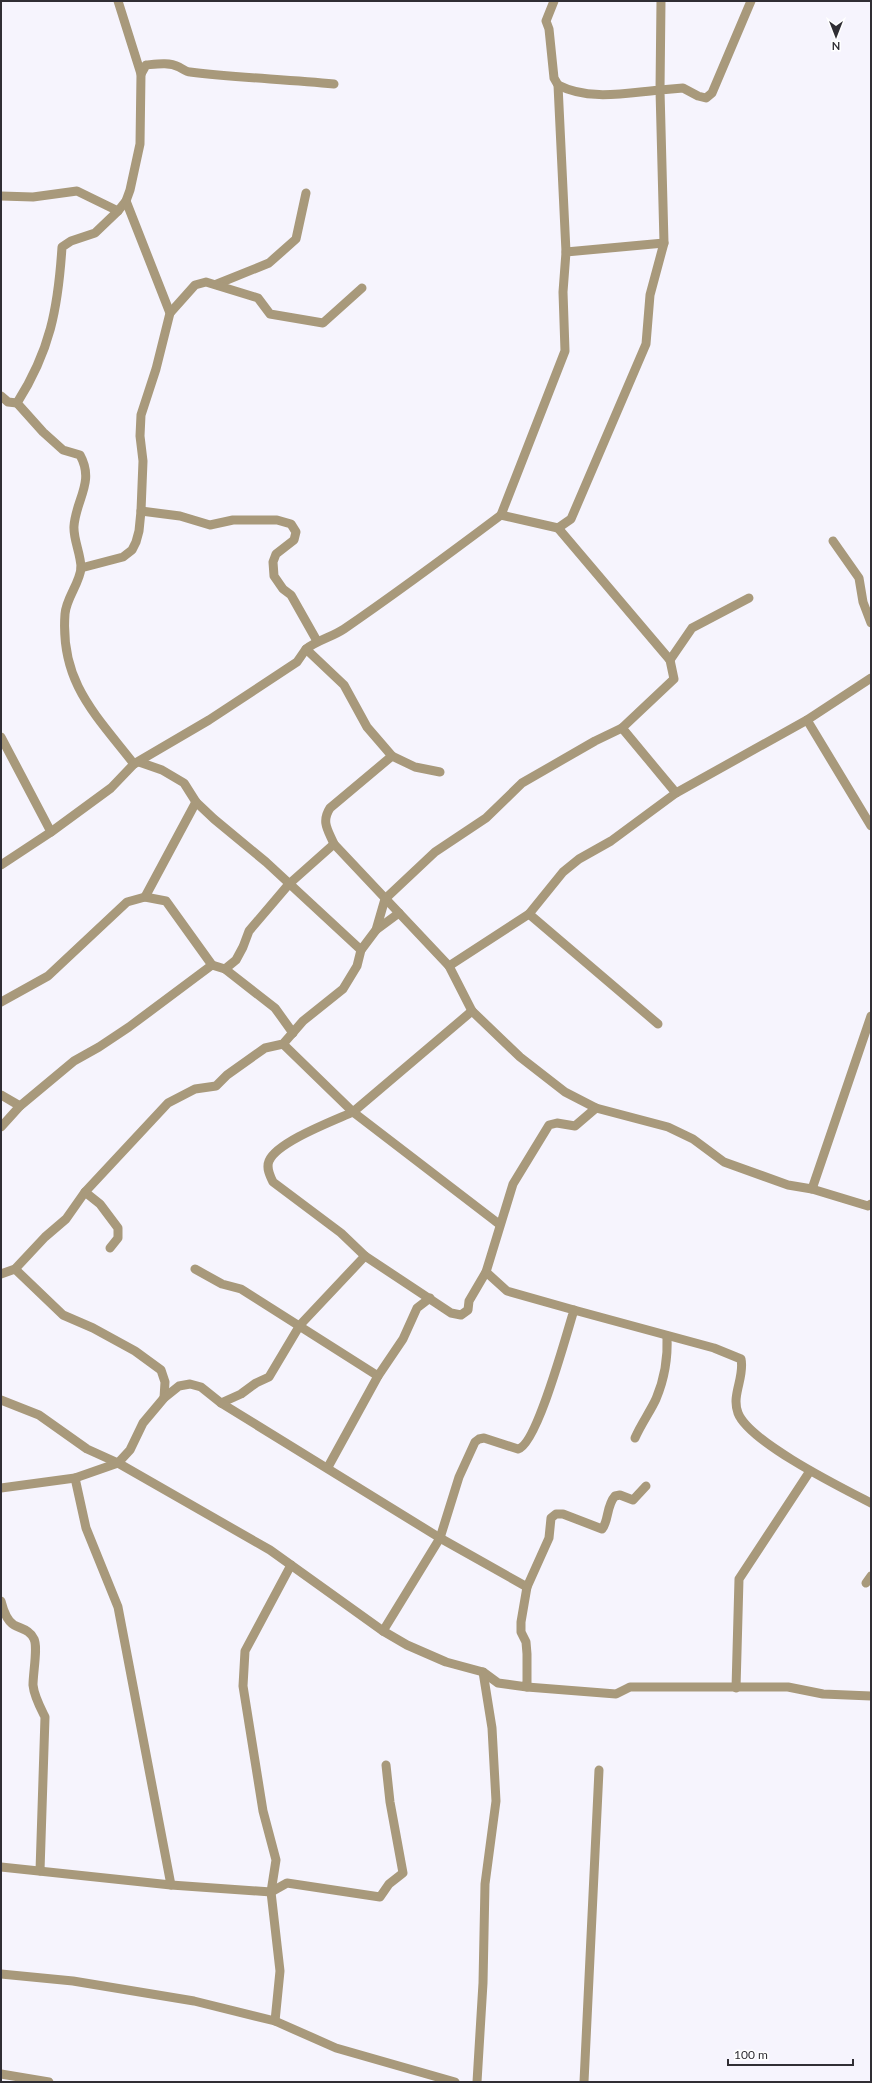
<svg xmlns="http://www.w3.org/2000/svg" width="872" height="2083" font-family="Lato,sans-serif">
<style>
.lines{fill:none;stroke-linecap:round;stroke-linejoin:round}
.street{stroke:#a8997b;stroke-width:9}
</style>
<rect width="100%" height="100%" fill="#f6f4fd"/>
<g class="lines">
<!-- street -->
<g class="street">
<path d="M118 1 141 74 140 144 130 190 126 201 118 211 95 233 71 241 62 247C58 309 50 351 17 403L43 432 63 450 80 455C95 482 76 499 74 526 73 539 81 554 81 568 80 583 66 598 65 614 60 682 95 714 134 764"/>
<path d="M554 1 546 21 549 29 554 78 558 85 566 252"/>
<path d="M141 74 146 65C157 64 169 62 179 67 183 69 186 72 190 72 238 78 286 79 334 84"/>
<path d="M558 85C589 101 626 93 660 90L661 1"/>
<path d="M1 196 33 197 77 191 118 211"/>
<path d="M217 284 269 263 296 239 306 193"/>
<path d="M170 313 195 285 206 282 258 298 270 314 323 323 362 288"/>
<path d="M1 396 8 402 17 403"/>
<path d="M141 511 180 516 210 525 233 520H277L291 524 296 532 294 540 276 554 273 562 274 576 283 589 291 595 317 641"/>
<path d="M501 515 565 351 563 292 566 252 664 243"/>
<path d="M558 528 670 660 692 628 749 598"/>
<path d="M833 541 859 578 863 602 871 623"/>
<path d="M81 568 123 557 132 550 136 542 139 531 141 511 143 461 140 436 141 415 156 369 170 313 126 201"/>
<path d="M807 720 871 826"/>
<path d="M622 728 676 793"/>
<path d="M1 737 51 832"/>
<path d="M392 756 330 808C321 822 328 830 334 844L449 966 529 914"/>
<path d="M139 762 162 770 184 783 196 802 214 819 266 862 361 950 376 930 385 899 435 852 486 818 522 783 595 741 622 728 674 679 670 660"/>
<path d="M440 772 415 767 392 756 367 727 344 685 306 649C318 640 332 637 344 629 398 592 449 554 501 515L558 528 571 519 646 344 650 295 664 243 660 90 683 88 698 96 706 98 712 93 751 1"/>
<path d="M1 865 51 832 111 788 134 764 209 720 297 662 306 649"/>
<path d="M145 897 196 802"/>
<path d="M376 930 399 913"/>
<path d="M449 966 472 1011 520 1057 565 1092 596 1108 668 1127 693 1139 724 1162 788 1185 812 1189 868 1206 871 1204"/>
<path d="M225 969 275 1008 293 1033"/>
<path d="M1 1002 48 976 127 902 145 897 166 901 212 965"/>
<path d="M658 1024 529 914 563 872 579 859 611 841 676 793 807 720 871 678"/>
<path d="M283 1044 353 1112 472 1011"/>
<path d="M1 1095 20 1106"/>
<path d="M1 1127 20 1106 74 1061 99 1047 129 1027 212 965 225 969 236 960 243 947 249 931 289 884 334 844"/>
<path d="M812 1189 871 1016"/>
<path d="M85 1192 100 1204 118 1228V1238L110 1248"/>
<path d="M365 1256 451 1313 461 1315 468 1310 469 1301 486 1272 513 1184 549 1125 557 1123 575 1126 596 1108"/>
<path d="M15 1269 63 1315 93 1328 135 1351 161 1370 165 1382 164 1398"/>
<path d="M195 1269 222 1284 241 1289 378 1376 403 1339 417 1308 430 1298"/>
<path d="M1 1274 15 1269 45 1237 66 1219 85 1192 168 1103 195 1089 216 1086 227 1075 265 1048 283 1044 303 1021 343 989 357 966 361 950"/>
<path d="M574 1310 714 1348 741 1359C745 1377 731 1395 738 1413 749 1442 842 1488 871 1503"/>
<path d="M1 1400 39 1415 87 1449 118 1463 270 1550 383 1631 440 1538 459 1477 475 1442 479 1439 484 1438 518 1449C537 1445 567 1332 574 1310L507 1291 486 1272"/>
<path d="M221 1403 241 1394 256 1383 269 1377 300 1325 365 1256 341 1233 273 1182C270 1176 266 1168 269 1161 277 1142 333 1121 353 1112L499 1224"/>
<path d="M635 1438C641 1424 650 1412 656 1399 664 1380 668 1357 667 1336"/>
<path d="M328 1467 378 1376"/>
<path d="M75 1478 86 1528 118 1607 171 1885"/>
<path d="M1 1488 75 1478 118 1463 130 1450 143 1423 164 1398 179 1386 190 1384 201 1387 221 1403 440 1538 527 1587 521 1622V1632L526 1642 527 1654V1687L498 1683 483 1672 446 1662 407 1645 383 1631"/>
<path d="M866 1583 871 1576"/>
<path d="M527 1587 549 1538 551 1518 556 1514H563L602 1529C609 1521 606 1506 615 1496L620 1495 633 1500 646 1486"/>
<path d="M1 1601C3 1609 6 1620 14 1625 22 1629 30 1630 34 1639 38 1647 33 1673 33 1685 34 1696 40 1707 45 1717L40 1871"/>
<path d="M527 1687 616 1694 630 1687H788L823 1694 871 1696"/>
<path d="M736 1688 739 1579 810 1471"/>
<path d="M1 1867 171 1885 271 1892 287 1883 380 1897 389 1884 403 1873 390 1802 386 1765"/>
<path d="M1 1974 73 1981 194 2001 275 2021 336 2048 455 2082"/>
<path d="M275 2021 280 1971 271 1892 276 1860 263 1811 243 1686 245 1651 291 1565"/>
<path d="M1 2074 49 2082"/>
<path d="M477 2082 483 1983 485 1884 496 1801 492 1728 483 1672"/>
<path d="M584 2082 599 1770"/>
</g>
</g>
<!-- border -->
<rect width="872" height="2083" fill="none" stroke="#302e34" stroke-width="4"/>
<!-- north arrow -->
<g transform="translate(836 36) rotate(180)" stroke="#ffffff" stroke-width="3" paint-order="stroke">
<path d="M0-3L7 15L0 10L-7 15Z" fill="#302e34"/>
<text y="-6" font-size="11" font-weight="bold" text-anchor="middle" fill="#302e34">N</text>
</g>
<!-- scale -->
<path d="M728 2059v6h125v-6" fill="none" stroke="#302e34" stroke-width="2"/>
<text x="734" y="2059" font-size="12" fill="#302e34" stroke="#ffffff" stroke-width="3" paint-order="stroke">100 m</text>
</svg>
